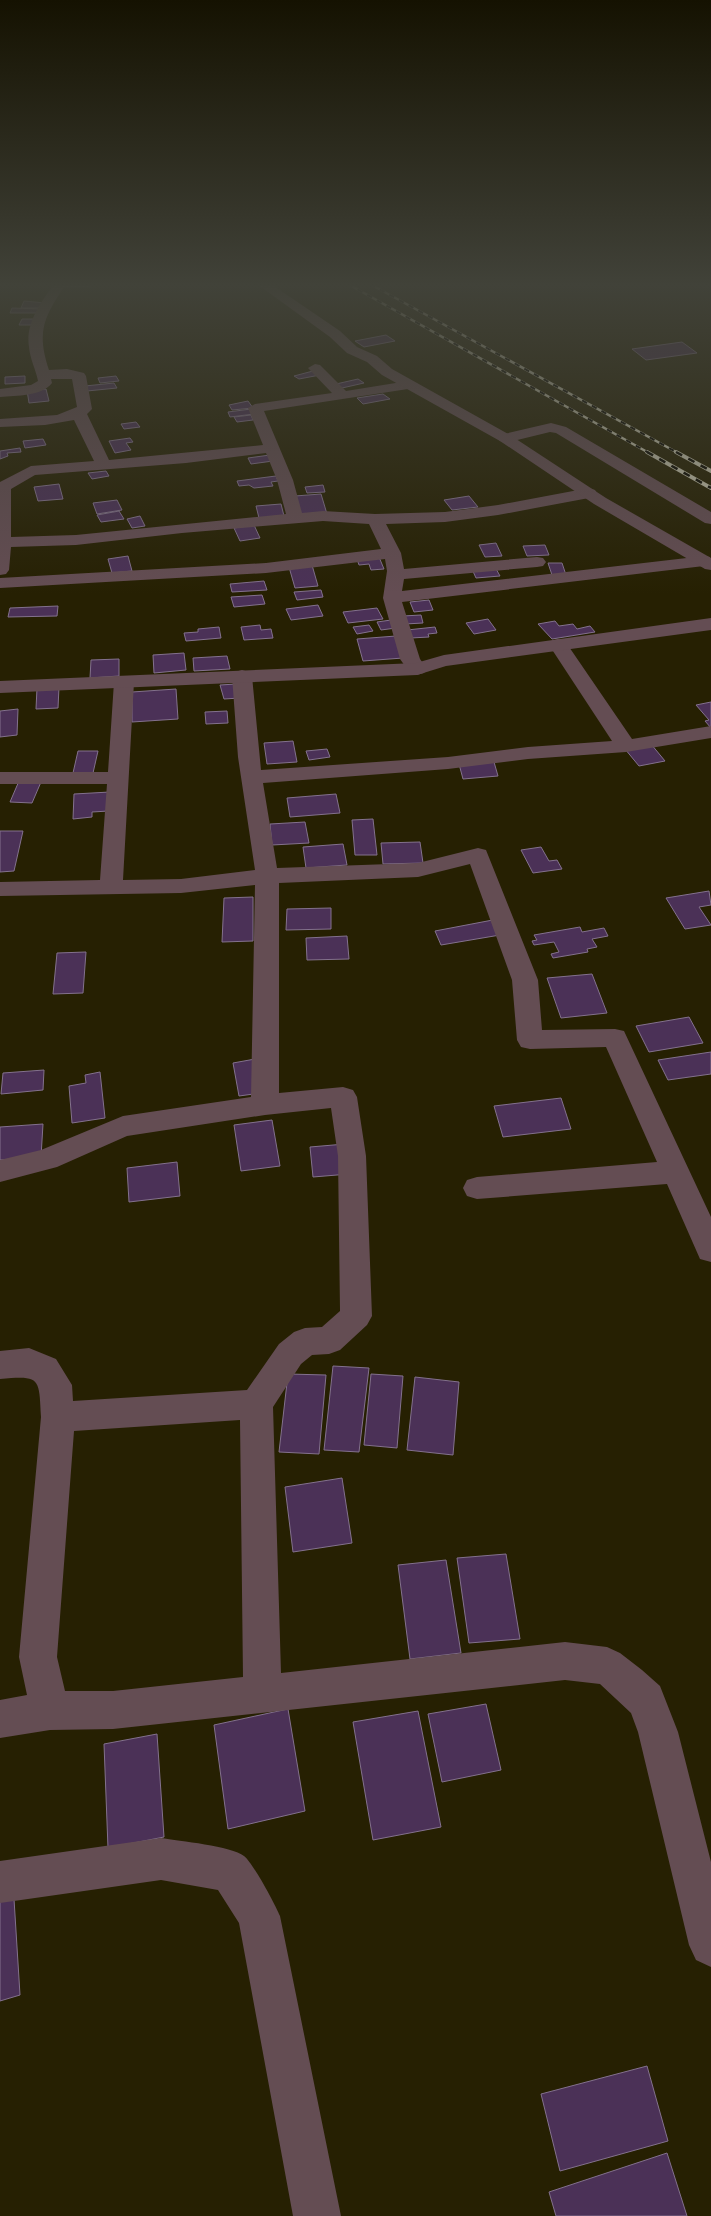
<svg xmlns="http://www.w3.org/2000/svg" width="711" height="2216" font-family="'Public Sans',sans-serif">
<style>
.building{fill:#4b3157;stroke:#83718d}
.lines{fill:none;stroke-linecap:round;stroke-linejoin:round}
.minor{fill:#644d53;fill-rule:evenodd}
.tertiary{fill:#644d53;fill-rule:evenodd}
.rail-far1-casing{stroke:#c3c0ab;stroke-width:2.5}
.rail-casing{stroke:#c3c0ab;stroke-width:4}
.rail-far1{stroke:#0c0a02;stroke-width:2;stroke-dasharray:5.5;stroke-linecap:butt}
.rail{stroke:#0c0a02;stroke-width:2.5;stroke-dasharray:7;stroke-linecap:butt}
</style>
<rect width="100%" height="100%" fill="#262002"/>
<!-- building -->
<g class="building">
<path d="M65 284H91L90 287H64Z"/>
<path d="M24 301 35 302 44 303 43 308H21Z"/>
<path d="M12 308 42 309 39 313H10Z"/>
<path d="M22 319H38L35 325H19Z"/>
<path d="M386 335 395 341 364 347 355 341Z"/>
<path d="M682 342 697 353 646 360 632 349Z"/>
<path d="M313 371 320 375 299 379 294 376Z"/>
<path d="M25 376V383L5 384V377Z"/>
<path d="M116 376 119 381 100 383 98 378Z"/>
<path d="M358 379 364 383 342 388 336 384Z"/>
<path d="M114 383 117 388 87 391 85 386Z"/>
<path d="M46 389 49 401 29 403 27 390Z"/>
<path d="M383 394 390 399 363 404 357 398Z"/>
<path d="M248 401 253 408 232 410 229 405Z"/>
<path d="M251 409 254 414 230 417 228 412Z"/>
<path d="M251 415 253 420 237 422 234 417Z"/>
<path d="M136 422 140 427 124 429 121 424Z"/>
<path d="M130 438 133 442 126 443 131 450 115 453 109 441Z"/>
<path d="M43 439 46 445 25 448 23 441Z"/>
<path d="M20 448 21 452 7 453 8 456 0 459V451Z"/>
<path d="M270 455 273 461 251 464 248 458Z"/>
<path d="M106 471 109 476 92 479 88 473Z"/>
<path d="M276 476 278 481 271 482 273 486 254 488 249 485 239 486 237 481Z"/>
<path d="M59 484 63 499 38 501 34 487Z"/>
<path d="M323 485 325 492 307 493 305 487Z"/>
<path d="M321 494 327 514 301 515 295 496Z"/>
<path d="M469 496 478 507 452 510 444 500Z"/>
<path d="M117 500 122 510 97 514 93 503Z"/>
<path d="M281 504 284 516 259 518 256 506Z"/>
<path d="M119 511 124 519 101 522 97 515Z"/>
<path d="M140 516 145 526 132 528 127 519Z"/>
<path d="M254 525 260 538 240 541 234 528Z"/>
<path d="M496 543 502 556 485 557 479 545Z"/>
<path d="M545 545 549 555 527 556 523 546Z"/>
<path d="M128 556 132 571 112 573 108 559Z"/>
<path d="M379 557 384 569 371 570 369 564 359 565 357 559Z"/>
<path d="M548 563H562L566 575H552Z"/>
<path d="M312 565 318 586 295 588 289 567Z"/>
<path d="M495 567 500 576 476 578 472 569Z"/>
<path d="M264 581 267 590 232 592 230 584Z"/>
<path d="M321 590 323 597 297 600 294 592Z"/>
<path d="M262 595 265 604 234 607 231 597Z"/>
<path d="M429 600 433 610 414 612 410 602Z"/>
<path d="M318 605 323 616 291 620 286 609Z"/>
<path d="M58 606 57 616 8 617 10 608Z"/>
<path d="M377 608 383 619 348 623 343 612Z"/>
<path d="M421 615 423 623 405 624 403 616Z"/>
<path d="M488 619 496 630 474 634 466 623Z"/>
<path d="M391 620 396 628 381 630 377 622Z"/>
<path d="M555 621 559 626 573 624 577 629 590 626 595 632 552 639 538 624Z"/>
<path d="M260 625 261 630 271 629 273 638 244 640 241 627Z"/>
<path d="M369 625 373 631 357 634 353 627Z"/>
<path d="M219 627 221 638 186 641 184 633 198 632V629Z"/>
<path d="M435 627 437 633 428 634 429 637 411 638 407 630Z"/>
<path d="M396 636 403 658 363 661 357 639Z"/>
<path d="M184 653 186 670 154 673 153 655Z"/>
<path d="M227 656 230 669 194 671 193 658Z"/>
<path d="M119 659V676L90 678 91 660Z"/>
<path d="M236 684 240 698 224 699 220 685Z"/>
<path d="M59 687 58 708 36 709 37 688Z"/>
<path d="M176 689 178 719 132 722V692Z"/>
<path d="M711 702V728L705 721 709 720 696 705Z"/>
<path d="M18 709 17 735 0 737V711Z"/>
<path d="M227 711 228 723 206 724 205 712Z"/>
<path d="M293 741 297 762 267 764 264 743Z"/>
<path d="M651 744 665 761 639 766 625 749Z"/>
<path d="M327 749 330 757 309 760 306 751Z"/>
<path d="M78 751H98L93 773H73Z"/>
<path d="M494 762 498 776 463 779 459 764Z"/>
<path d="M19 781 41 782 32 803 10 802Z"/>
<path d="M110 792 109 811 92 812V817L73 819 74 794Z"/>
<path d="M336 794 340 813 290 817 287 798Z"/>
<path d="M373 819 377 855H355L352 820Z"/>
<path d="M305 822 309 843 272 845 270 824Z"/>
<path d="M0 831H23L14 871 0 872Z"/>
<path d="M420 842 423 863 383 864 381 843Z"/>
<path d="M343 844 347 865 306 868 303 847Z"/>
<path d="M541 847 549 861 557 860 562 869 533 873 521 850Z"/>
<path d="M709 891 711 905 699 907 711 925 685 929 666 898Z"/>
<path d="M253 897V941L222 942 224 898Z"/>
<path d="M331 908V929L286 930 287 909Z"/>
<path d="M498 919 506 934 441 945 435 931Z"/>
<path d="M580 927 582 932 604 928 608 936 592 939 597 947 587 949 588 952 553 958 551 954 559 952 554 942 534 945 532 941 537 940 534 935Z"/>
<path d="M347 936 349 959 307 960 306 938Z"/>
<path d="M86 952 83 993 53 994 57 953Z"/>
<path d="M592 974 607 1013 561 1018 547 978Z"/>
<path d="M689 1017 703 1043 649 1052 636 1026Z"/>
<path d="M711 1052V1074L668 1080 658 1060Z"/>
<path d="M255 1059 261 1093 239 1096 233 1063Z"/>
<path d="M44 1070 43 1090 1 1094 3 1073Z"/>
<path d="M100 1072 105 1118 72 1123 69 1086 86 1083 85 1075Z"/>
<path d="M561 1098 571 1129 503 1137 494 1106Z"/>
<path d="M272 1120 280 1166 241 1171 234 1125Z"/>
<path d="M43 1124 41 1157 0 1160V1127Z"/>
<path d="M345 1144 349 1174 313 1177 310 1147Z"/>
<path d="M177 1162 180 1196 129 1202 127 1168Z"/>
<path d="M333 1366 369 1368 359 1452 324 1450Z"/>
<path d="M288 1374 326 1375 319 1454 279 1452Z"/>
<path d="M371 1374 403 1376 397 1448 364 1445Z"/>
<path d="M415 1377 459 1382 453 1455 407 1450Z"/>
<path d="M342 1478 352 1543 293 1552 285 1487Z"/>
<path d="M506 1554 520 1639 469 1643 457 1558Z"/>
<path d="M446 1560 461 1653 410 1659 398 1565Z"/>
<path d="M486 1704 501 1770 442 1782 428 1714Z"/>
<path d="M288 1709 305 1811 228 1829 214 1725Z"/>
<path d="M418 1711 441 1827 373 1840 353 1722Z"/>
<path d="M157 1734 164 1837 108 1848 104 1744Z"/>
<path d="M13 1883 20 1995 0 2001V1887Z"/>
<path d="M647 2066 668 2141 560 2171 541 2094Z"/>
<path d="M667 2153 687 2216H556L549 2192Z"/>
</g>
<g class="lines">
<!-- minor -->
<g class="minor">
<path d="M54 284H66C44 317 36 331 49 370L67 369 84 373 86 376 92 409 87 414 109 460 263 445 248 408 255 404 332 393 308 368 315 364 320 365 346 391 408 381 415 385 408 389 264 411 293 480 302 513 323 511 375 514 445 512 498 505 589 488 595 490 597 493 595 496 589 498 498 515 445 522 386 524 401 553 404 569 537 557 543 558 546 562 543 566 537 567 404 579 402 591 704 556 710 557 711 563 704 566 402 602 420 659 427 669 424 673 417 675 410 673 400 659 383 598 387 571 385 559 266 573 0 588V578L266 563 381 549 369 524 323 521 182 533 76 545 11 547 9 570 6 574 0 575V482L31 466 94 461 74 420 45 425 0 427V419L57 415 77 407 72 379H51L52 383C41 397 17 395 0 397V389L31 385 38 381C36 370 30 359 29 347 25 324 41 302 54 284ZM266 453 277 480 286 514 76 535 11 537V489L35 475 186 463Z"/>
<path d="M551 423 566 427 711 512V524L705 523 556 433 550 432 505 443 500 441 497 438 500 435Z"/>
<path d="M558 639 565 641 632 739 711 726V738L626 752 528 759 448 769 263 783 277 868 418 863 478 848 486 850 538 980 542 1030 615 1029 624 1031 711 1217V1262L700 1259 667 1184 477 1199 467 1196 463 1188 467 1180 477 1177 657 1162 606 1047 530 1049 521 1047 517 1040 512 980 470 864 418 877 279 883V1093L343 1087 353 1090 357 1097 366 1156 372 1316 367 1325 340 1350 329 1354 312 1355 301 1364 273 1407 281 1673 565 1642 607 1647 620 1653 642 1670 660 1686 678 1732 711 1862V1967L696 1960 689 1945 638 1732 631 1713 600 1684 565 1680 113 1729 50 1730 0 1738V1700L27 1695 19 1657 41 1417C39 1378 41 1375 0 1379V1351L29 1348 56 1359 72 1385 73 1401 247 1390 279 1344 294 1332 305 1328 322 1327 340 1311 338 1156 331 1108 265 1115 127 1136 57 1167 0 1182V1160L41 1150 123 1116 251 1097 255 885 181 893 0 896V882L100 880 107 784H0V772H108L114 682 117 678 124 676 131 678 134 682 123 880 181 879 255 870 238 757 232 676 235 672 242 670 249 672 252 676 261 770 448 757 528 747 612 741 549 645 551 641ZM240 1420 243 1677 113 1691H65L57 1657 74 1431Z"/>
<path d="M161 1838C179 1841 232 1846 244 1856 253 1863 275 1904 280 1916L341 2216H293L239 1923 218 1890 161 1880 0 1903V1861Z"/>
</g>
<!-- tertiary -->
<g class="tertiary">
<path d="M257 284H271L340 331 357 347 377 356 392 369 510 435 606 498 711 558V570L705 569 594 504 500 441 382 375 367 362 347 353 330 337Z"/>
<path d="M711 618V630L446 666 417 675 0 693V681L416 663 444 655Z"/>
</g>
<!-- rail-far1 casing -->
<g class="rail-far1-casing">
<g id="rail-far1">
<path d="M348 284 649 453"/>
<path d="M370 284 678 453"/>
</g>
</g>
<!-- rail casing -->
<g class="rail-casing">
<g id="rail">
<path d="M647 452 711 488"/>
<path d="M676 452 711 471"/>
</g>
</g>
<!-- rail-far1 -->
<use href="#rail-far1" class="rail-far1"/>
<!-- rail -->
<use href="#rail" class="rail"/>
</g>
<!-- sky -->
<linearGradient id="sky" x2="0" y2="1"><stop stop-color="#151201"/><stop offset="0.48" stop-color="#414239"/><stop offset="1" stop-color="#414239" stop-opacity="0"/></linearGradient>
<rect width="711" height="594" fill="url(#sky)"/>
</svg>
